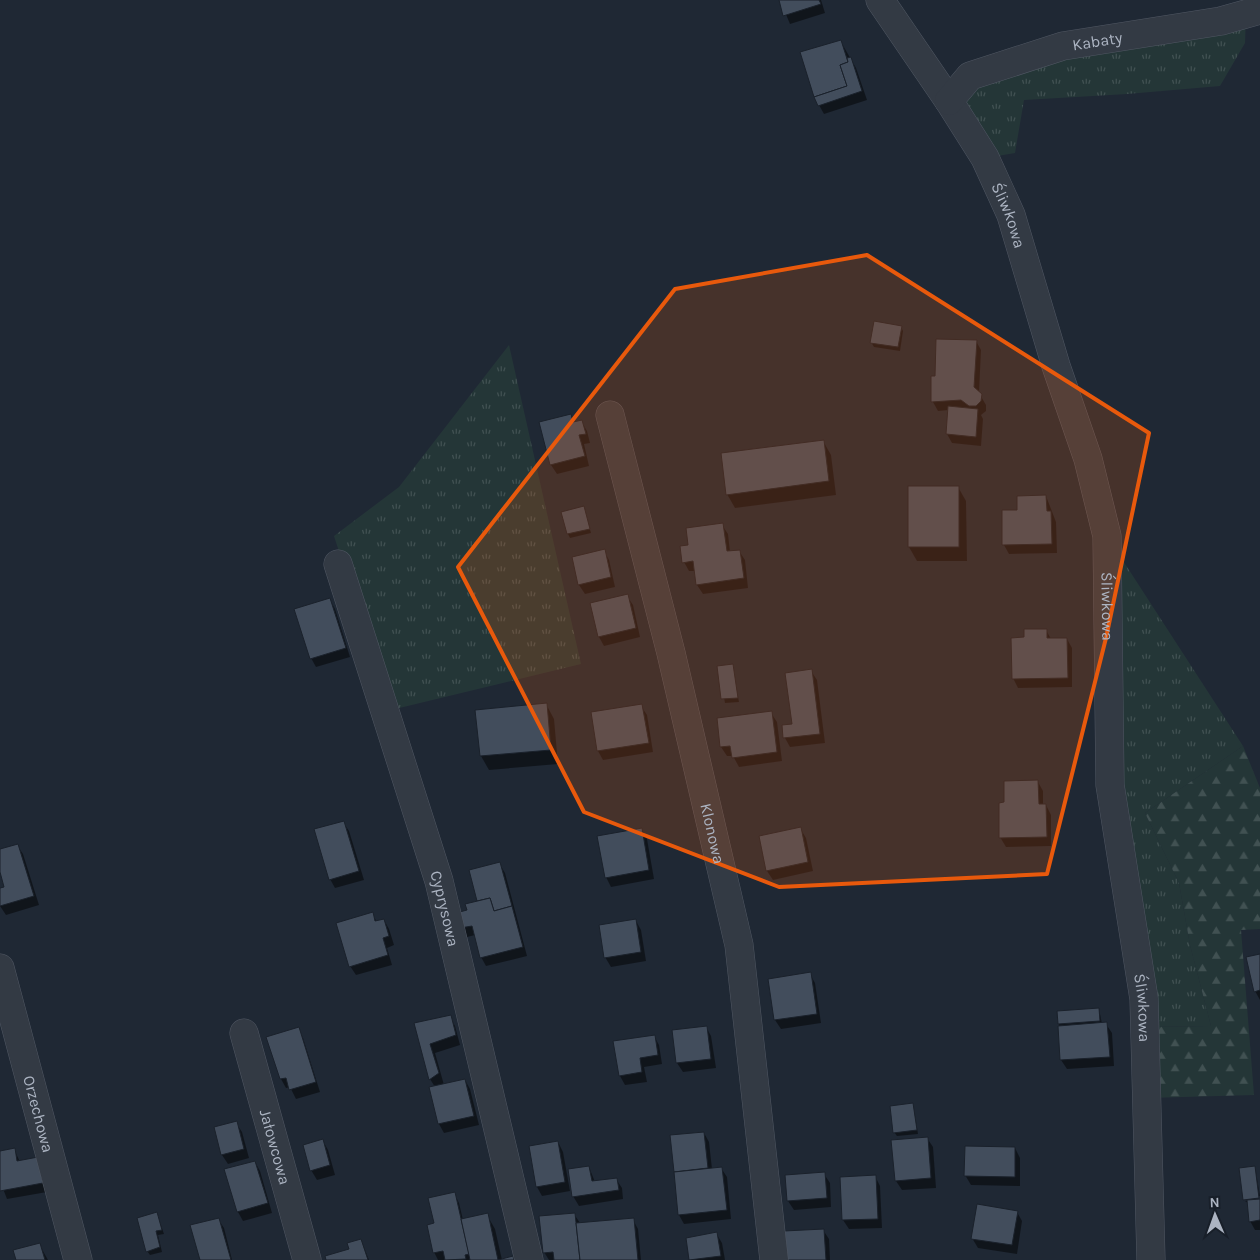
<svg xmlns="http://www.w3.org/2000/svg" width="1260" height="1260" font-family="Karla,sans-serif">
<style>
.grass{fill:url(#grass-tufts)}
.forest{fill:url(#forest-firs)}
.shadow{fill:#0007}
.building{fill:#424d5c;stroke:#1a212b}
.lines{fill:none;stroke-linecap:round;stroke-linejoin:round}
.minor-casing{stroke:#505763;stroke-width:29}
.minor{stroke:#333a44;stroke-width:28}
.marked{fill:#e8590c;fill-opacity:0.2;stroke:#e8590c;stroke-width:4;stroke-linejoin:round}
.labels{text-anchor:middle;dominant-baseline:central;stroke-width:5;stroke-linejoin:round;paint-order:stroke}
.street-label{font-size:16px;fill:#acb4c2;stroke:#181f29}
</style>
<defs>
<pattern id="grass-tufts" width="24" height="20" patternUnits="userSpaceOnUse" patternTransform="scale(1.25)"><rect width="24" height="20" fill="#243637"/><path d="M3 7l-1-3M5 7V3M7 7l1-3M15 17l-1-3M17 17v-4M19 17l1-3" fill="none" stroke="#415152"/></pattern>
<pattern id="forest-firs" width="22" height="20" patternUnits="userSpaceOnUse" patternTransform="scale(1.25)"><rect width="22" height="20" fill="#243637"/><path d="M5 1l3.5 6h-7zM16 11l3.5 6h-7z" fill="#415152"/></pattern>
</defs>
<rect width="100%" height="100%" fill="#1f2834"/>
<!-- grass -->
<g class="grass">
<path d="M1246 14 1245 43 1220 86 1127 94 1024 100 1015 153 985 158 949 101 970 76Z"/>
<path d="M509 345 581 664 391 710 334 536 399 487Z"/>
<path d="M1107 536 1243 746 1145 813 1179 883 1190 945 1211 1026 1145 1027 1110 785Z"/>
</g>
<!-- forest -->
<path class="forest" d="M1243 746 1260 788V929L1241 930 1254 1095 1147 1098 1145 1027 1211 1026 1190 945 1179 883 1145 813Z"/>
<!-- shadow -->
<g class="shadow">
<path d="M780 0H821L825 13 790 24Z"/>
<path d="M841 42 856 68 867 100 824 114 819 105Z"/>
<path d="M901 327 903 331 900 351 874 347 871 342Z"/>
<path d="M976 341 981 350 979 393 986 405V411L981 415 983 419 981 446 952 443 947 434 949 410 938 411 933 402 937 377Z"/>
<path d="M570 416 575 423 581 421 587 431 590 443 584 444 589 466 557 474 551 465 541 423Z"/>
<path d="M823 441 831 455 836 495 735 508 727 494Z"/>
<path d="M909 487H958L966 501 967 561H917L909 547Z"/>
<path d="M1046 496 1056 522 1057 553 1009 554 1004 545 1003 511H1019Z"/>
<path d="M584 508 591 533 570 538 568 534Z"/>
<path d="M722 525 728 534 730 552 739 551 745 560 748 588 703 594 697 585 696 571H689L684 562 689 546Z"/>
<path d="M604 551 609 560 615 587 585 594 579 585Z"/>
<path d="M627 596 633 605 640 637 604 646 599 637 591 604Z"/>
<path d="M330 600 335 609 350 657 316 667 311 658Z"/>
<path d="M1046 630 1051 639H1067L1072 648V687L1018 688 1013 678 1025 638Z"/>
<path d="M732 665 739 702 725 703 718 667Z"/>
<path d="M811 671 817 680 825 743 790 747 785 738 783 726 793 725Z"/>
<path d="M546 704 554 719 558 764 489 770 481 756Z"/>
<path d="M641 706 647 715 653 752 603 760 598 751 592 714Z"/>
<path d="M771 713 777 722 782 761 739 767 733 756H727L721 747 718 719Z"/>
<path d="M1038 782 1043 791V805H1046L1051 815V846L1006 847 1000 837 1005 804Z"/>
<path d="M343 822 349 831 364 880 335 888 330 879Z"/>
<path d="M800 828 806 838 813 871 773 880 767 871Z"/>
<path d="M642 830 647 839 654 879 611 887 606 877Z"/>
<path d="M17 845 23 854 39 905 6 915 0 906V889L6 887 0 868V850Z"/>
<path d="M499 863 505 873 527 956 486 966 481 957 475 935 467 937 462 928 468 911 479 902 470 871Z"/>
<path d="M372 914 377 922 384 920 389 929 394 945 387 948 392 965 356 975 350 966Z"/>
<path d="M636 921 641 930 646 961 611 967 605 957Z"/>
<path d="M1260 955V1000L1255 991Z"/>
<path d="M810 974 815 983 821 1023 781 1029 775 1020Z"/>
<path d="M1099 1009 1102 1024H1106L1112 1033 1114 1066 1067 1069 1061 1060 1059 1024Z"/>
<path d="M450 1017 455 1026 460 1045 435 1053 444 1085 465 1080 470 1089 479 1125 444 1133 439 1124 430 1088 435 1087 430 1079 416 1024Z"/>
<path d="M706 1027 711 1036 716 1068 683 1072 677 1063Z"/>
<path d="M298 1029 303 1038 320 1092 296 1099 290 1087 286 1088 281 1079 268 1038Z"/>
<path d="M654 1036 659 1045 662 1064 644 1067 647 1082 625 1085 620 1076Z"/>
<path d="M913 1104 918 1134 897 1136 894 1132Z"/>
<path d="M236 1123 242 1132 249 1158 228 1164 222 1155 215 1128Z"/>
<path d="M704 1133 709 1142 712 1169 721 1168 727 1177 731 1219 684 1224 679 1215 671 1136Z"/>
<path d="M927 1138 933 1147 936 1188 902 1190 896 1181 893 1141Z"/>
<path d="M323 1141 328 1150 335 1175 317 1180 311 1170Z"/>
<path d="M558 1142 563 1152 570 1191 542 1196 537 1187Z"/>
<path d="M1015 1148 1020 1158V1186L971 1185 965 1175Z"/>
<path d="M14 1149 20 1162 38 1159 47 1192 7 1199 0 1181V1152Z"/>
<path d="M255 1162 260 1171 272 1213 243 1221 238 1212Z"/>
<path d="M589 1167 595 1182 616 1179 622 1188 623 1199 579 1206 573 1196Z"/>
<path d="M1255 1167 1260 1196 1244 1198Z"/>
<path d="M824 1174 830 1183 831 1207 794 1210 788 1201Z"/>
<path d="M875 1176 880 1186 882 1228 849 1229 843 1220Z"/>
<path d="M454 1193 459 1203 463 1220 487 1215 495 1229 502 1260H514H438L434 1252 435 1224Z"/>
<path d="M1260 1199V1230H1255L1250 1221 1248 1203 1245 1201Z"/>
<path d="M1017 1212 1022 1221 1017 1254 978 1248 972 1238Z"/>
<path d="M157 1214 164 1234 158 1235 162 1252 150 1255 147 1251Z"/>
<path d="M574 1214 580 1223 633 1220 638 1229 641 1260H549L544 1252Z"/>
<path d="M218 1219 224 1228 232 1260H201Z"/>
<path d="M823 1230 829 1239 830 1260H787Z"/>
<path d="M716 1233 722 1243 725 1260H691L687 1239Z"/>
<path d="M361 1240 369 1260H328L350 1250Z"/>
<path d="M39 1244 48 1260H17Z"/>
</g>
<!-- building -->
<g class="building">
<path d="M779 0H819L821 4 783 16Z"/>
<path d="M841 40 848 62 840 65 847 86 814 97 800 52Z"/>
<path d="M851 57 862 91 818 106 814 97 847 86 840 65 848 62 847 58Z"/>
<path d="M874 321 902 326 898 347 870 343Z"/>
<path d="M936 339 977 340 974 387 982 394 981 401 976 406H969L961 400 931 402V376H935Z"/>
<path d="M948 406 978 409 976 437 946 434Z"/>
<path d="M571 414 573 422 582 420 586 434 579 435 585 456 550 465 539 422Z"/>
<path d="M824 440 829 481 726 495 721 453Z"/>
<rect x="908" y="486" width="51" height="61"/>
<path d="M1046 495 1047 511H1051L1052 544 1002 545V510H1017V496Z"/>
<path d="M584 506 590 529 567 534 561 512Z"/>
<path d="M723 523 727 551 740 550 744 578 696 585 693 561 682 563 680 546 688 545 686 528Z"/>
<path d="M605 549 611 577 578 585 572 557Z"/>
<path d="M628 594 636 628 598 637 590 603Z"/>
<path d="M330 598 346 648 310 659 294 609Z"/>
<path d="M1024 629H1047V638H1067L1068 678 1012 679 1011 638 1024 637Z"/>
<path d="M733 664 738 698 721 699 717 666Z"/>
<path d="M812 669 820 734 783 738 782 725 792 724 785 673Z"/>
<path d="M547 703 551 750 480 756 475 710Z"/>
<path d="M642 704 649 743 597 751 591 712Z"/>
<path d="M772 711 777 752 732 758 730 746 720 747 717 718Z"/>
<path d="M1038 780 1039 804H1046L1047 837 999 838V803L1004 802V781Z"/>
<path d="M344 821 359 871 329 880 314 829Z"/>
<path d="M801 827 808 862 766 871 759 836Z"/>
<path d="M642 828 649 870 605 878 597 836Z"/>
<path d="M18 844 34 896 0 906V888L4 887 0 872V849Z"/>
<path d="M500 862 512 906 494 911 490 898 477 901 469 870Z"/>
<path d="M490 898 494 911 512 906 523 947 480 958 472 926 460 928 456 913 467 910 465 904Z"/>
<path d="M373 912 375 921 384 919 389 936 383 938 388 955 349 967 336 923Z"/>
<path d="M636 919 641 952 604 958 599 925Z"/>
<path d="M1260 954V990L1254 992 1246 957Z"/>
<path d="M811 972 817 1014 774 1020 768 979Z"/>
<path d="M1099 1008 1100 1021 1058 1024 1057 1011Z"/>
<path d="M451 1015 456 1035 430 1044 439 1073 429 1080 414 1023Z"/>
<path d="M1107 1022 1110 1057 1060 1060 1058 1026Z"/>
<path d="M707 1026 711 1059 676 1063 672 1030Z"/>
<path d="M299 1027 316 1082 289 1090 286 1078 280 1079 266 1037Z"/>
<path d="M655 1035 658 1055 640 1058 642 1072 619 1076 613 1041Z"/>
<path d="M465 1079 474 1116 438 1124 429 1087Z"/>
<path d="M913 1103 917 1130 893 1133 890 1106Z"/>
<path d="M237 1121 244 1149 221 1155 214 1127Z"/>
<path d="M704 1132 708 1168 674 1172 670 1135Z"/>
<path d="M928 1137 931 1178 895 1181 891 1140Z"/>
<path d="M323 1139 330 1165 310 1171 303 1145Z"/>
<path d="M558 1141 565 1182 536 1187 529 1146Z"/>
<path d="M965 1146 1015 1147V1177L964 1176Z"/>
<path d="M15 1148 17 1161 38 1157 43 1183 0 1191V1151Z"/>
<path d="M255 1161 268 1203 237 1212 224 1169Z"/>
<path d="M589 1166 592 1181 617 1178 619 1190 572 1197 568 1169Z"/>
<path d="M1255 1166 1259 1198 1243 1200 1239 1168Z"/>
<path d="M722 1167 727 1210 678 1215 674 1172Z"/>
<path d="M825 1172 827 1198 787 1201 785 1175Z"/>
<path d="M876 1175 878 1219 842 1220 840 1177Z"/>
<path d="M455 1192 469 1254 465 1255 466 1259 445 1260 443 1251 433 1253 427 1225 434 1223 428 1198Z"/>
<path d="M1260 1199V1220L1249 1222 1247 1200Z"/>
<path d="M977 1204 1018 1211 1012 1245 971 1239Z"/>
<path d="M157 1212 162 1230 156 1231 160 1247 146 1252 137 1218Z"/>
<path d="M488 1213 498 1260 513 1256 514 1260H470L461 1219Z"/>
<path d="M575 1213 580 1260H554L553 1252 543 1253 539 1216Z"/>
<path d="M219 1218 231 1260H200L190 1225Z"/>
<path d="M634 1218 638 1260H580L576 1223Z"/>
<path d="M824 1229 826 1260H786L784 1231Z"/>
<path d="M717 1232 721 1256 689 1260 686 1238Z"/>
<path d="M361 1239 368 1260H326L325 1256 349 1249 347 1243Z"/>
<path d="M40 1243 45 1260H16L13 1250Z"/>
</g>
<g class="lines">
<!-- minor casing -->
<g class="minor-casing">
<g id="minor">
<path id="s1" d="M880 0 949 101 985 158 1011 215 1056 366 1088 459 1107 536 1110 785 1144 999 1151 1260"/>
<path id="s2" d="M949 101 970 76 1063 46 1221 21 1260 10"/>
<path id="s3" d="M610 415 671 653 739 945 774 1260"/>
<path id="s4" d="M338 564 439 881 529 1260"/>
<path id="s5" d="M0 968 78 1260"/>
<path id="s6" d="M244 1033 307 1260"/>
</g>
</g>
<!-- minor -->
<use href="#minor" class="minor"/>
</g>
<!-- marked area -->
<path class="marked" d="M867 255 1149 433 1106 638 1047 874 779 887 584 812 458 567 675 289Z"/>
<g class="labels">
<!-- street labels -->
<g class="street-label">
<text stroke="none"><textPath href="#s2" startOffset="165">Kabaty</textPath></text>
<text stroke="none"><textPath href="#s1" startOffset="252">Śliwkowa</textPath></text>
<text stroke="none"><textPath href="#s1" startOffset="658">Śliwkowa</textPath></text>
<text stroke="none"><textPath href="#s3" startOffset="431">Klonowa</textPath></text>
<text stroke="none"><textPath href="#s4" startOffset="361">Cyprysowa</textPath></text>
<text stroke="none"><textPath href="#s1" startOffset="1062">Śliwkowa</textPath></text>
<text stroke="none"><textPath href="#s5" startOffset="151">Orzechowa</textPath></text>
<text stroke="none"><textPath href="#s6" startOffset="118">Jałowcowa</textPath></text>
</g>
</g>
<!-- north arrow -->
<g transform="translate(1215 1215) rotate(358)" stroke="#181f29" stroke-width="4" paint-order="stroke">
<path d="M0-4L9 19L0 12L-9 19Z" fill="#acb4c2"/>
<text y="-8" font-size="14" font-weight="bold" text-anchor="middle" fill="#acb4c2">N</text>
</g>
</svg>
